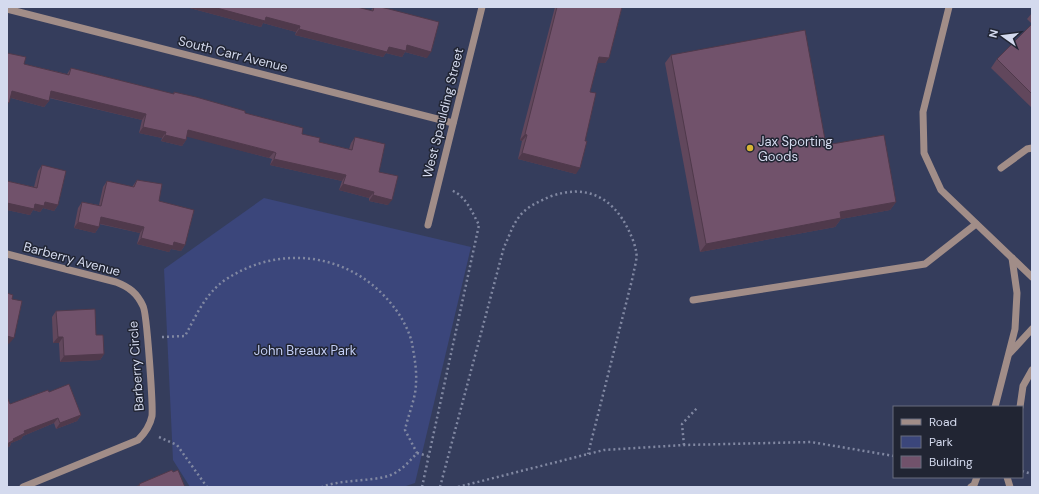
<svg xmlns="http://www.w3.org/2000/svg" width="1039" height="494" font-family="'DM Sans',sans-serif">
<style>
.green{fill:#3b467b}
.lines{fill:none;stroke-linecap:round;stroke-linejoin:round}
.path{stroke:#8188a2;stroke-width:2.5;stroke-dasharray:2 3;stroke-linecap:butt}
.minor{stroke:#a18d88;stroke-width:7}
.wall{fill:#61475c}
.shaded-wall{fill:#4f394b}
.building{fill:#71526b;stroke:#4f394b}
.poi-dot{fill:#d7b434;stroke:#212533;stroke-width:1.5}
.labels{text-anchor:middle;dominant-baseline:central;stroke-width:3;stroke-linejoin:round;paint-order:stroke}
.street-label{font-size:13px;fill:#d4daee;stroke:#212533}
.poi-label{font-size:13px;fill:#d4daee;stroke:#212533;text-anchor:start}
.park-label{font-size:13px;fill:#c3cef5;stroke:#212533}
</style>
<rect width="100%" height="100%" fill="#353d5c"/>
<!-- green -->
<path class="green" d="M264 198 471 247 415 483 403 487H190L173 460 164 269Z"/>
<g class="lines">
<!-- path -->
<g class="path">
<path d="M162 337 185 336C196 316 205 294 225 280 280 243 352 253 393 306 401 316 409 330 412 343 414 355 417 370 416 383 416 398 408 415 405 430L417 453C410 461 399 473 388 476 367 482 343 479 322 487"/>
<path d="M159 437 177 445 207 487"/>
<path d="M684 445 682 424 698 407"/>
<path d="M417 453 428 456"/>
<path d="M1022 471 1032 474"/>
<path d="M422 487 479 225C472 212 465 194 450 190"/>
<path d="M440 487 504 247C509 237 512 226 519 217 526 207 538 202 549 197 586 183 613 197 629 231 632 237 635 245 636 251 638 258 634 268 633 276L588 454"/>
<path d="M458 487 604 450 684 445 811 442 894 456"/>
</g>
<!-- minor -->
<g class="minor">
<path d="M949 7 923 112 924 153 941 190 1032 277"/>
<path d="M7 9 453 123"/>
<path d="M1001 168 1027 149 1032 148"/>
<path d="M428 225 482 7"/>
<path d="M7 254 116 282C129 287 137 293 143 306 147 313 153 406 152 416 150 426 145 433 138 440L23 487"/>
<path d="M693 300 925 264 976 224"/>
<path d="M1010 353 1032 329"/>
<path d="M995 407 1015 329 1017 293 1012 258"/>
<path d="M1020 407 1023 386 1032 370"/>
<path d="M1007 477 1010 487"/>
<path d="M971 487 974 485 977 477"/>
</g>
</g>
<!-- wall -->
<g class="wall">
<path d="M186 7 371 10 374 7H380L427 58 405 52 402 57 386 53 383 57 295 35 296 32 263 23 261 27Z"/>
<path d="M555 7H622L609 58 605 63H597L590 92 576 174 518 159 522 141 520 140Z"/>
<path d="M1032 13V24L1027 19Z"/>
<path d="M1032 24V108L991 68 997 59Z"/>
<path d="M671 55 826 145 896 202 890 210 841 219 835 227 700 252 665 63Z"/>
<path d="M24 64 67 74 71 68 173 94 174 92 245 113 302 134 319 142 349 149 351 143 355 137 379 172 388 205 369 201V198L339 190 342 181 270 165 272 159 269 158 187 136 186 140 182 146 161 141 162 138 139 133 142 120 49 98V101L44 107 11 98Z"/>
<path d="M42 165 58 205 54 211 43 208 40 212 33 210 30 215 7 210V181L34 187 38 171Z"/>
<path d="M137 180 159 201 185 245 181 251 171 249 169 252 137 244 140 233 99 224V227L95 233 74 228 78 208 82 202 99 205 103 187 107 181 132 187Z"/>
<path d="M56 311 96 335 104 354 100 360 60 362 59 343H53L52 317Z"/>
<path d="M49 392 81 415 77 421 56 429 54 423 23 436 21 439 11 443 10 446 7 448V397L10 404Z"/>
</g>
<!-- shaded-wall -->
<g class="shaded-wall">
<path d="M186 7H213L266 17 300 26 296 32 263 23 261 27Z"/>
<path d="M299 29 389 47 407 45 431 52 427 58 405 52 402 57 386 53 383 57 295 35Z"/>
<path d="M599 57 609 58 605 63H595Z"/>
<path d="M12 91 49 101 44 107 8 97Z"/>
<path d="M51 91 146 114 142 120 47 97Z"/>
<path d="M143 127 166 132 162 138 139 133Z"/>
<path d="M188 130 274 152 269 158 184 136Z"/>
<path d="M525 134 527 135 522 141 520 140Z"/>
<path d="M165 135 186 140 182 146 161 141Z"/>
<path d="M522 153 580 168 576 174 518 159Z"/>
<path d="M274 159 346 175 342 181 270 165Z"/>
<path d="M343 184 374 192 369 198 339 190Z"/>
<path d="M373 195 392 200 388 205 369 201Z"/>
<path d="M45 202 58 205 54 211 43 208 40 212 33 210 30 215 7 210V203L35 204Z"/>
<path d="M896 202 890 210 841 219 835 227 700 252 706 244 840 212Z"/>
<path d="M101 217 144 227 140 233 97 223Z"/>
<path d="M78 222 99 227 95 233 74 228Z"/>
<path d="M141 238 174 242 185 245 181 251 171 249 169 252 137 244Z"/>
<path d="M7 336 14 338 9 344 7 343Z"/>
<path d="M58 337H63L59 343H53Z"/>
<path d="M104 354 100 360 60 362 64 356Z"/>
<path d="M81 415 77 421 56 429 60 423Z"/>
<path d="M58 418 54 423 23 436 21 439 11 443 10 446 7 448V444L24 431Z"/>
</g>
<!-- building -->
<g class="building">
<path d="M213 7H357L373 11 374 7H380L389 9 439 22 431 52 407 45 406 51 389 47 387 52 299 29 300 26 266 17 265 21Z"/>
<path d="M557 7H622L609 58 599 57 590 92 596 93 585 141H587L580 168 522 153 527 135 525 134Z"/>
<path d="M1032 24V94L997 59Z"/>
<path d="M805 30 826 145 884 135 896 202 840 212 841 218 706 244 671 55Z"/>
<path d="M7 53 26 57 24 64 69 75 71 68 174 94V92L196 97 245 111V113L303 128 302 134 320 138 319 142 352 150 355 137 385 144 379 172 398 176 392 200 373 195 374 192 343 184 346 175 274 159 276 153 274 152 188 130 186 140 165 135 166 132 143 127 146 114 51 91 49 101 12 91 9 103 7 102Z"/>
<path d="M42 165 66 171 58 205 45 202 44 206 35 204 34 209 7 203V181L37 188Z"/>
<path d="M137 180 162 184 159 201 194 210 185 245 174 242 173 246 141 238 144 227 101 217 99 227 78 222 82 202 101 206 107 181 134 187Z"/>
<path d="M7 293 13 295 12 299 22 301 14 338 7 336Z"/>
<path d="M95 309 96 335H103L104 354 64 356 63 337H58L56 311Z"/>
<path d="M69 384 81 415 60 423 58 418 24 431 25 433 13 439 14 440 7 444V397L10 404 48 390 49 392Z"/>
<path d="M172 470 173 472 178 470 185 487H135L140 485 139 484Z"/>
</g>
<!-- markers -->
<circle class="poi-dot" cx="750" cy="148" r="4"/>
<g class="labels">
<!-- street labels -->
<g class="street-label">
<text transform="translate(233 54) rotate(14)">South Carr Avenue</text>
<text transform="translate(443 113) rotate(-76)">West Spaulding Street</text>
<text transform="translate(72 259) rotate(15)">Barberry Avenue</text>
<text transform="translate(136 366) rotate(-94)">Barberry Circle</text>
</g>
<!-- poi labels -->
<g class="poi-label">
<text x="758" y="141">Jax Sporting<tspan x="758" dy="15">Goods</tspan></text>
</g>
<!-- park labels -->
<g class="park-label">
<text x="305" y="350">John Breaux Park</text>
</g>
</g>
<!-- border -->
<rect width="1039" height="494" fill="none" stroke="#d4daee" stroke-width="16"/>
<!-- legend -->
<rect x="893" y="406" width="130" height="72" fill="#212533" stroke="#696d7e"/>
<rect x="901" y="419" width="20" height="6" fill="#a18d88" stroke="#696d7e"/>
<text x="929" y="426" font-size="12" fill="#d4daee">Road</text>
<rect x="901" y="436" width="20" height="12" fill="#3b467b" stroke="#696d7e"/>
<text x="929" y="446" font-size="12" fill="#d4daee">Park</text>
<rect x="901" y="456" width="20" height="12" fill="#71526b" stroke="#696d7e"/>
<text x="929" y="466" font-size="12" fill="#d4daee">Building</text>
<!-- north arrow -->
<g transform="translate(1003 36) rotate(284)" stroke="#212533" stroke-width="3" paint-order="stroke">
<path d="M0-3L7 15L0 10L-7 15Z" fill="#d4daee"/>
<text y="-6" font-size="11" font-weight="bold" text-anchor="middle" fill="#d4daee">N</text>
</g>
</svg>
